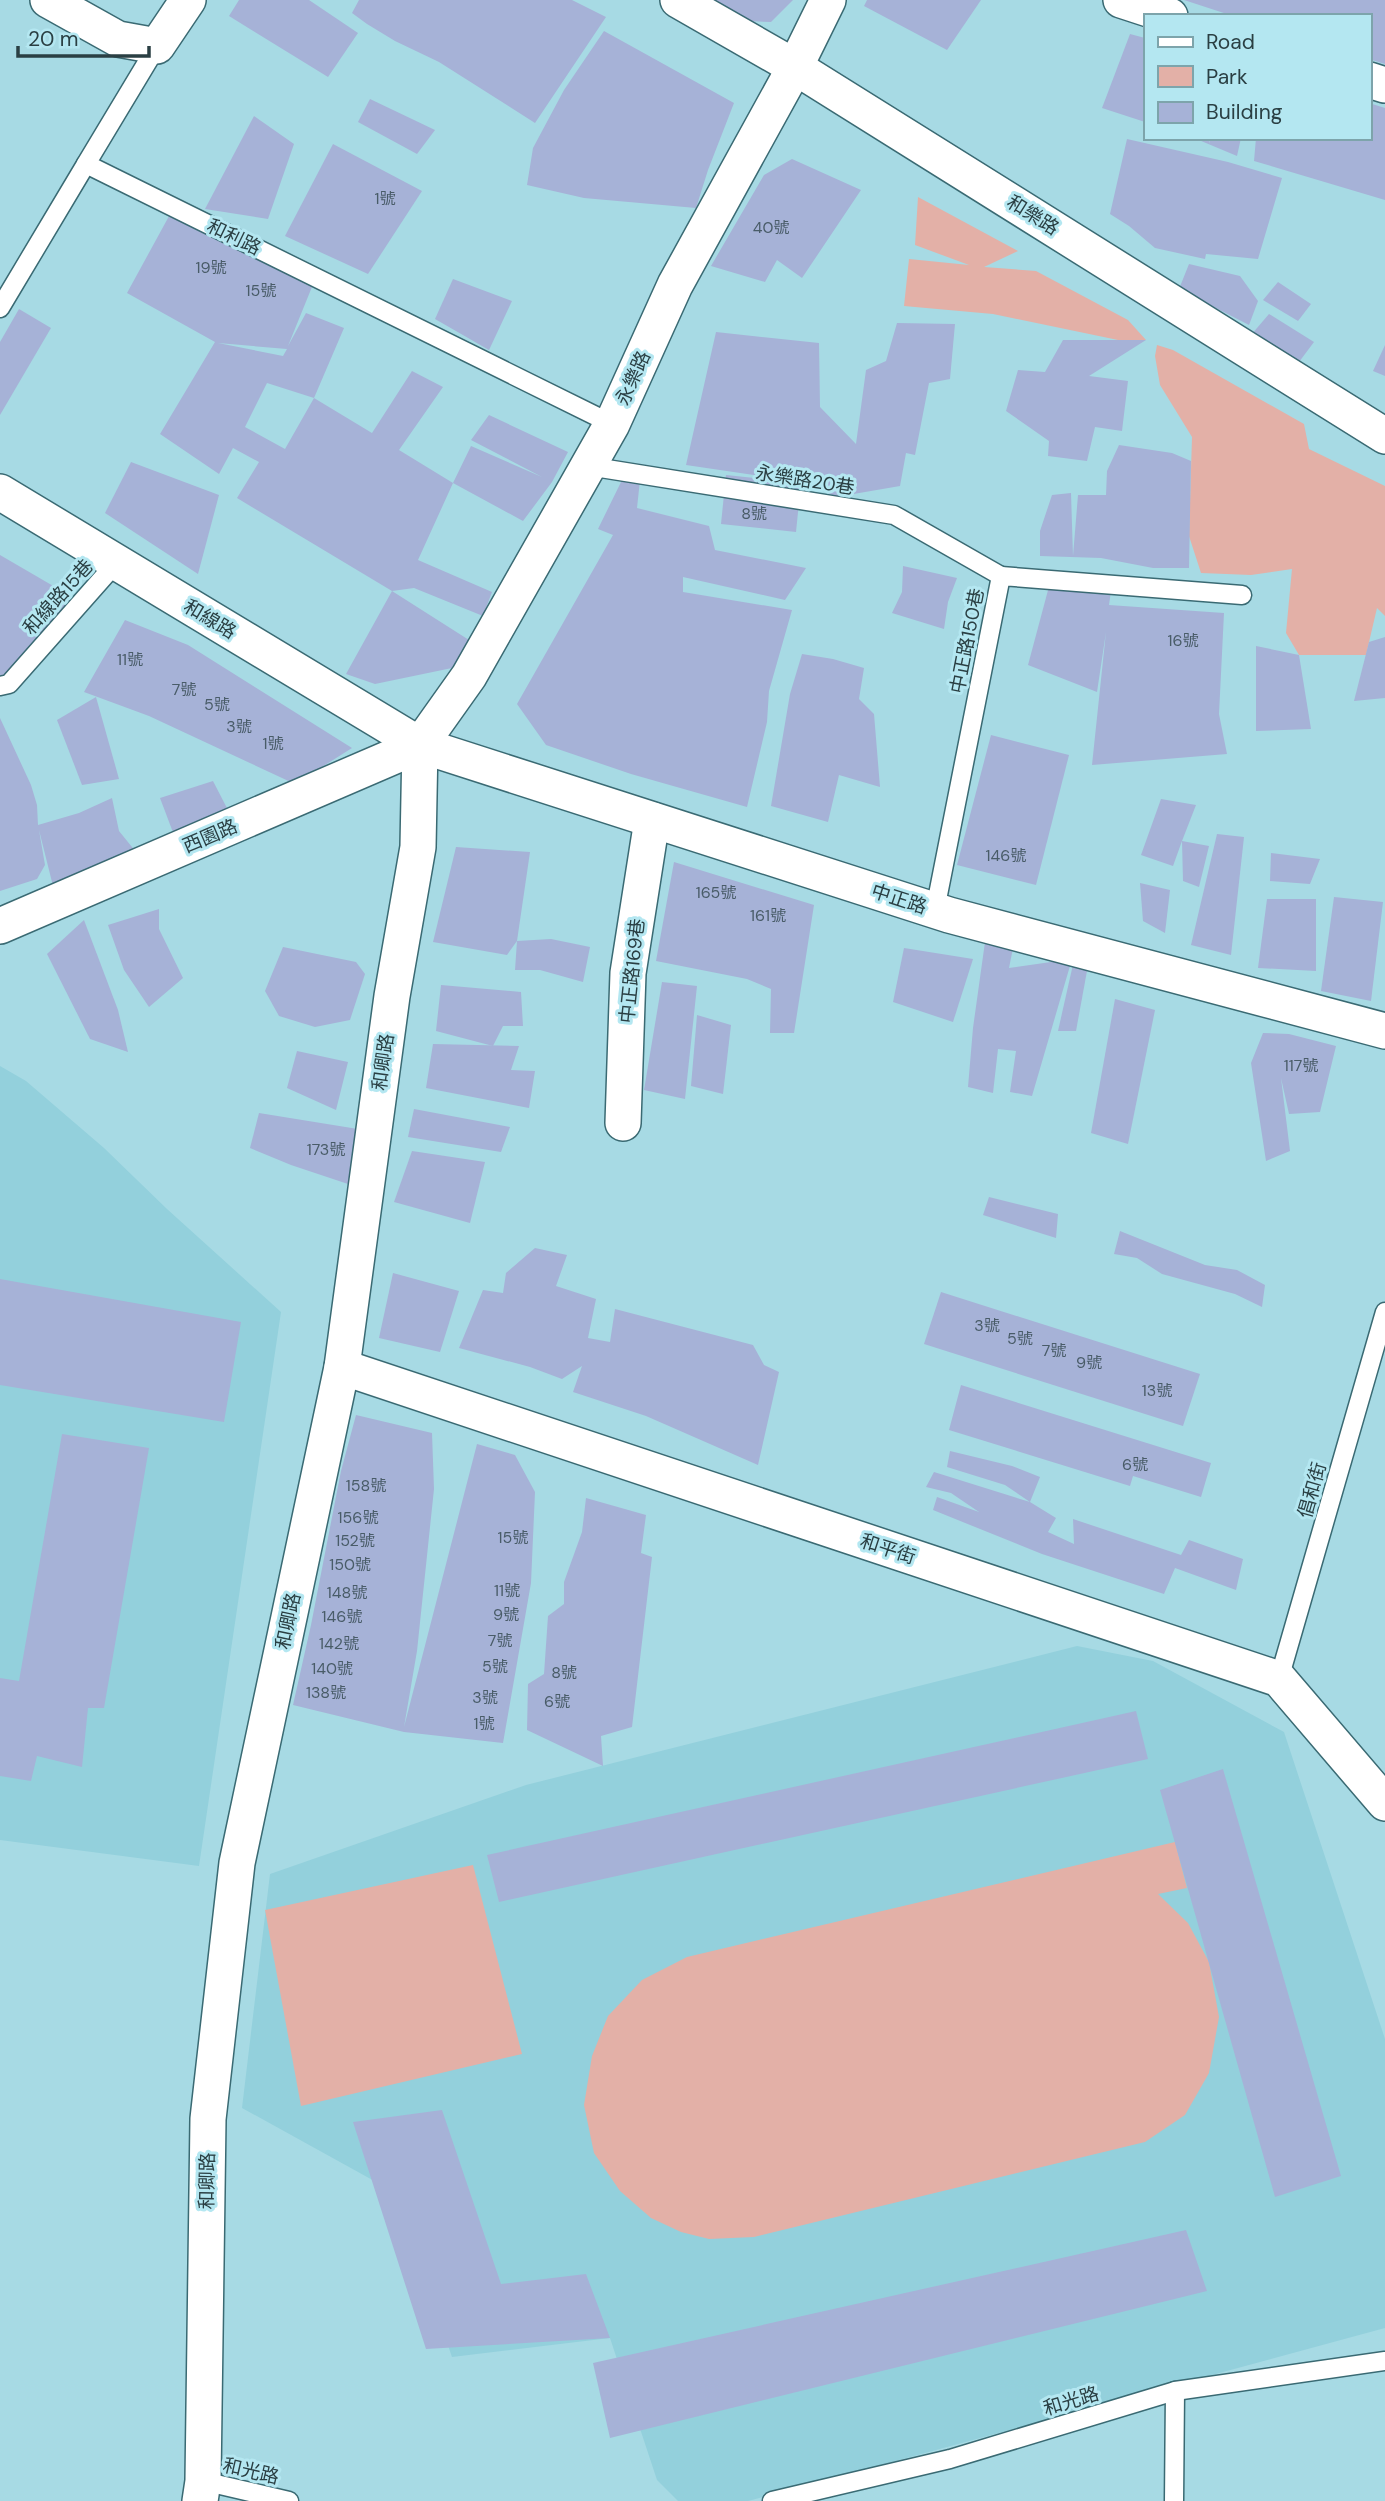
<svg xmlns="http://www.w3.org/2000/svg" width="1385" height="2501" font-family="'DM Sans','Noto Sans TC',sans-serif">
<style>
.built{fill:#93d0dc}
.green{fill:#e3b0a7}
.building{fill:#a6b2d7;fill-rule:evenodd}
.lines{fill:none;stroke-linecap:round;stroke-linejoin:round}
.service-casing{stroke:#3a6a73;stroke-width:21}
.minor-casing{stroke:#3a6a73;stroke-width:38}
.service{stroke:#fff;stroke-width:18}
.minor{stroke:#fff;stroke-width:35}
.labels{text-anchor:middle;dominant-baseline:central;stroke-width:6;stroke-linejoin:round;paint-order:stroke}
.number-label{font-size:16px;fill:#495c68}
.street-label{font-size:19px;fill:#2a3f43;stroke:#b4e7f1}
</style>
<rect width="100%" height="100%" fill="#a7dae4"/>
<!-- built -->
<g class="built">
<path d="M0 1066 26 1081 104 1148 167 1209 281 1312 199 1866 0 1840Z"/>
<path d="M1077 1646 1153 1661 1284 1732 1385 2039V2328L748 2501H678L657 2480 610 2338 452 2357 396 2193 242 2108 270 1874 526 1785Z"/>
</g>
<!-- green -->
<g class="green">
<path d="M918 197 1018 251 984 267 1036 271 1128 320 1146 340H1118L993 314 904 306 909 259 969 265 915 245Z"/>
<path d="M1157 345 1173 350 1304 424 1309 449 1385 486V616L1377 608 1366 655H1299L1286 633 1292 569 1251 575 1201 573 1189 536 1192 437 1160 385 1155 356Z"/>
<path d="M1175 1842 1187 1888 1158 1894 1188 1923 1209 1962 1219 2017 1209 2073 1185 2115 1145 2142 754 2237 709 2239 681 2232 651 2218 620 2191 594 2153 584 2105 592 2056 608 2016 642 1980 687 1957Z"/>
<path d="M473 1865 522 2054 301 2106 265 1910Z"/>
</g>
<!-- building -->
<g class="building">
<path d="M239 0H309L358 33 328 77 229 16Z"/>
<path d="M359 0H572L606 17 535 123 439 62 395 41 367 24 352 13Z"/>
<path d="M692 0H793L771 22 723 20Z"/>
<path d="M867 0H981L947 50 864 6Z"/>
<path d="M1184 0H1385V64L1369 59V16H1233Z"/>
<path d="M604 31 734 103 708 170 696 208 584 198 527 185 533 148 564 90Z"/>
<path d="M1130 34 1145 38V122L1102 108Z"/>
<path d="M370 99 435 130 417 154 358 122Z"/>
<path d="M1369 103 1385 108V200L1254 161 1256 138H1369Z"/>
<path d="M254 116 294 144 268 219 205 209Z"/>
<path d="M1194 138H1209V144L1210 138H1241L1237 156Z"/>
<path d="M1127 139 1228 162 1282 178 1258 259 1206 254 1205 259 1155 248 1129 226 1110 214Z"/>
<path d="M333 144 422 191 368 274 285 236Z"/>
<path d="M792 159 861 190 802 278 777 260 765 282 711 266 764 175Z"/>
<path d="M174 207 316 277 288 346 306 313 344 328 314 398 372 433 412 371 443 387 399 450 453 483 418 560 492 592 483 616 414 588 392 591 469 640 452 668 375 684 346 674 392 591 237 498 259 462 233 448 219 474 160 434 215 342 127 293ZM218 343 287 349 283 356ZM267 383 314 398 285 449 245 427Z"/>
<path d="M1189 264 1240 276 1258 301 1249 325 1179 289Z"/>
<path d="M453 279 512 301 489 350 435 319Z"/>
<path d="M1278 282 1311 304 1298 321 1263 300Z"/>
<path d="M19 309 51 328 0 415V342Z"/>
<path d="M1269 314 1314 342 1296 366 1251 335Z"/>
<path d="M897 323 955 324 950 379 929 383 915 455 906 453 900 486 836 497 808 483 686 465 716 332 819 343 820 407 856 444 866 370 886 361Z"/>
<path d="M1063 340H1146L1089 376 1128 381 1122 431 1095 427 1087 461 1048 456 1049 441 1006 411 1018 370 1045 372Z"/>
<path d="M1385 345V376L1373 371Z"/>
<path d="M489 415 568 452 552 482 523 521 453 483 471 446 542 477 471 440Z"/>
<path d="M1119 445 1172 453 1191 461 1189 568H1153L1101 558 1040 556V531L1052 495 1071 493 1073 556 1078 495H1106L1107 471Z"/>
<path d="M131 462 219 495 198 574 105 513Z"/>
<path d="M726 475 801 483 796 532 721 524Z"/>
<path d="M622 480H640L637 508 709 526 715 550 806 568 785 600 683 577V592L792 610 769 691 767 722 747 807 631 774 546 745 517 704 613 535 598 529Z"/>
<path d="M0 555 79 601 0 679Z"/>
<path d="M903 566 957 578 948 602 944 629 892 613 902 592Z"/>
<path d="M1051 579 1112 584 1109 605 1224 613 1219 714 1227 754 1092 765 1106 632 1097 692 1028 665Z"/>
<path d="M125 620 188 645 352 748 295 784 149 716 84 692Z"/>
<path d="M1385 637V698L1354 701 1369 642Z"/>
<path d="M1256 646 1299 655 1311 729 1256 731Z"/>
<path d="M802 654 833 659 864 668 859 699 874 714 880 787 839 775 828 822 771 806 790 694Z"/>
<path d="M96 697 119 779 82 785 57 720Z"/>
<path d="M0 718 31 785 37 805 38 825 79 813 112 798 119 831 136 852 57 902 39 830 45 865 37 879 0 891Z"/>
<path d="M991 735 1069 755 1036 885 957 865Z"/>
<path d="M213 781 230 814 174 835 160 798Z"/>
<path d="M1161 799 1196 805 1182 841 1209 846 1199 887 1183 881 1182 841 1173 866 1141 855Z"/>
<path d="M1217 834 1244 837 1231 955 1191 945Z"/>
<path d="M456 847 530 852 517 941 507 955 433 942Z"/>
<path d="M1271 853 1320 859 1310 884 1270 881Z"/>
<path d="M674 862 814 905 794 1033H770L771 989 747 979 656 961Z"/>
<path d="M1140 883 1170 890 1165 933 1143 921Z"/>
<path d="M1334 897 1383 902 1371 1001 1321 991Z"/>
<path d="M1267 899H1316V971L1258 968Z"/>
<path d="M159 909V929L183 978 149 1007 124 970 108 925Z"/>
<path d="M84 920 118 1010 128 1052 90 1039 47 954Z"/>
<path d="M551 939 590 947 583 982 540 970H515L517 941Z"/>
<path d="M985 942 1013 948 1009 968 1072 959 1032 1096 1010 1092 1016 1051 998 1049 993 1093 968 1087 973 1028Z"/>
<path d="M283 947 356 962 365 974 350 1020 315 1027 279 1016 265 991Z"/>
<path d="M904 948 973 959 953 1022 893 1002Z"/>
<path d="M1074 960H1089L1076 1031H1058Z"/>
<path d="M662 982 697 986 685 1099 644 1090Z"/>
<path d="M441 985 521 992 523 1026H503L493 1046 436 1031Z"/>
<path d="M1115 999 1155 1010 1128 1144 1091 1133Z"/>
<path d="M697 1015 731 1025 723 1094 691 1086Z"/>
<path d="M1263 1033 1289 1034 1336 1046 1320 1112 1289 1114 1281 1078 1290 1151 1266 1161 1251 1063Z"/>
<path d="M433 1044 519 1046 511 1070 535 1071 529 1108 426 1088Z"/>
<path d="M297 1051 348 1062 336 1110 287 1088Z"/>
<path d="M414 1109 510 1127 501 1152 408 1137Z"/>
<path d="M259 1113 364 1130 348 1184 291 1165 250 1148Z"/>
<path d="M412 1151 485 1162 470 1223 394 1202Z"/>
<path d="M989 1197 1058 1214 1056 1238 983 1215Z"/>
<path d="M1120 1231 1205 1265 1237 1270 1265 1285 1262 1307 1235 1294 1162 1274 1137 1258 1114 1254Z"/>
<path d="M535 1248 567 1255 556 1286 596 1299 588 1338 610 1342 615 1309 753 1345 764 1365 779 1372 758 1465 646 1416 573 1392 582 1366 562 1379 530 1367 459 1348 483 1290 503 1293 506 1273Z"/>
<path d="M393 1273 459 1291 440 1352 379 1338Z"/>
<path d="M0 1279 241 1322 224 1422 0 1385Z"/>
<path d="M941 1292 1200 1374 1183 1426 924 1344Z"/>
<path d="M961 1385 1211 1463 1201 1497 1133 1476 1130 1486 949 1430Z"/>
<path d="M356 1415 432 1433 434 1489 417 1651 404 1727 477 1444 515 1455 535 1492 531 1583 503 1743 404 1732 293 1705 311 1625 341 1471Z"/>
<path d="M62 1434 149 1448 104 1708H88L82 1767 37 1756 31 1781 0 1776V1678L19 1681Z"/>
<path d="M950 1451 1012 1466 1040 1477 1030 1502 1056 1518 1048 1532 1074 1544 1073 1519 1181 1555 1189 1540 1243 1559 1236 1590 1175 1568 1164 1594 1042 1554 933 1510 937 1497 979 1512 951 1493 926 1487 934 1472 1030 1502 1005 1485 947 1467Z"/>
<path d="M586 1498 646 1515 641 1553 652 1557 632 1727 601 1736 603 1766 527 1730 528 1684 544 1674 548 1616 564 1604V1582L582 1532Z"/>
<path d="M1136 1711 1148 1759 499 1902 487 1855Z"/>
<path d="M1223 1769 1341 2176 1275 2197 1160 1790Z"/>
<path d="M442 2110 501 2284 586 2274 610 2338 426 2349 353 2122Z"/>
<path d="M1186 2230 1207 2291 610 2438 593 2363Z"/>
</g>
<g class="lines">
<!-- service casing -->
<g class="service-casing">
<g id="service">
<path d="M157 46 86 164 612 424"/>
<path d="M0 308 86 164"/>
<path d="M588 466 894 515 1001 576"/>
<path d="M0 686 9 684 116 563"/>
<path d="M935 910 1001 576 1242 595"/>
<path d="M1279 1679 1385 1312"/>
<path d="M203 2481 289 2501"/>
<path d="M772 2501 950 2459 1175 2391 1385 2361"/>
<path d="M1174 2501 1175 2391"/>
</g>
</g>
<!-- minor casing -->
<g class="minor-casing">
<g id="minor">
<path d="M48 0 118 39 157 46 188 0"/>
<path d="M678 0 795 67 1385 436"/>
<path d="M1121 0 1170 16"/>
<path d="M1369 80 1385 85"/>
<path d="M0 492 420 745 949 915 1385 1031"/>
<path d="M420 745 469 676 612 424 675 285 795 67 828 0"/>
<path d="M0 926 420 745"/>
<path d="M623 1123 628 973 652 820"/>
<path d="M342 1367 1279 1679 1385 1803"/>
<path d="M200 2501 203 2481 208 2119 237 1863 342 1367 392 996 418 847 420 745"/>
</g>
</g>
<!-- service -->
<use href="#service" class="service"/>
<!-- minor -->
<use href="#minor" class="minor"/>
</g>
<g class="labels">
<!-- number labels -->
<g class="number-label">
<text x="385" y="198">1號</text>
<text x="771" y="227">40號</text>
<text x="211" y="267">19號</text>
<text x="261" y="290">15號</text>
<text x="754" y="513">8號</text>
<text x="1183" y="640">16號</text>
<text x="130" y="659">11號</text>
<text x="184" y="689">7號</text>
<text x="217" y="704">5號</text>
<text x="239" y="726">3號</text>
<text x="273" y="743">1號</text>
<text x="1006" y="855">146號</text>
<text x="716" y="892">165號</text>
<text x="768" y="915">161號</text>
<text x="1301" y="1065">117號</text>
<text x="326" y="1149">173號</text>
<text x="987" y="1325">3號</text>
<text x="1020" y="1338">5號</text>
<text x="1054" y="1350">7號</text>
<text x="1089" y="1362">9號</text>
<text x="1157" y="1390">13號</text>
<text x="1135" y="1464">6號</text>
<text x="366" y="1485">158號</text>
<text x="358" y="1517">156號</text>
<text x="513" y="1537">15號</text>
<text x="355" y="1540">152號</text>
<text x="350" y="1564">150號</text>
<text x="507" y="1590">11號</text>
<text x="347" y="1592">148號</text>
<text x="506" y="1614">9號</text>
<text x="342" y="1616">146號</text>
<text x="500" y="1640">7號</text>
<text x="339" y="1643">142號</text>
<text x="495" y="1666">5號</text>
<text x="332" y="1668">140號</text>
<text x="564" y="1672">8號</text>
<text x="326" y="1692">138號</text>
<text x="485" y="1697">3號</text>
<text x="557" y="1701">6號</text>
<text x="484" y="1723">1號</text>
</g>
<!-- street labels -->
<g class="street-label">
<text transform="translate(1033 215) rotate(32)">和樂路</text>
<text transform="translate(234 237) rotate(26)">和利路</text>
<text transform="translate(633 378) rotate(-66)">永樂路</text>
<text transform="translate(805 480) rotate(9)">永樂路20巷</text>
<text transform="translate(58 597) rotate(-48)">和線路15巷</text>
<text transform="translate(210 619) rotate(31)">和線路</text>
<text transform="translate(967 641) rotate(-79)">中正路150巷</text>
<text transform="translate(210 836) rotate(-23)">西園路</text>
<text transform="translate(899 899) rotate(18)">中正路</text>
<text transform="translate(632 971) rotate(-84)">中正路169巷</text>
<text transform="translate(383 1062) rotate(-82)">和卿路</text>
<text transform="translate(1312 1490) rotate(-74)">倡和街</text>
<text transform="translate(888 1549) rotate(18)">和平街</text>
<text transform="translate(288 1621) rotate(-78)">和卿路</text>
<text transform="translate(207 2181) rotate(-89)">和卿路</text>
<text transform="translate(1071 2401) rotate(-17)">和光路</text>
<text transform="translate(251 2471) rotate(13)">和光路</text>
</g>
</g>
<!-- legend -->
<rect x="1144" y="14" width="228" height="126" fill="#b4e7f1" stroke="#7da4ab" stroke-width="2"/>
<rect x="1158" y="37" width="35" height="10" fill="#ffffff" stroke="#7da4ab" stroke-width="2"/>
<text x="1206" y="49" font-size="21" fill="#2a3f43">Road</text>
<rect x="1158" y="66" width="35" height="21" fill="#e3b0a7" stroke="#7da4ab" stroke-width="2"/>
<text x="1206" y="84" font-size="21" fill="#2a3f43">Park</text>
<rect x="1158" y="102" width="35" height="21" fill="#a6b2d7" stroke="#7da4ab" stroke-width="2"/>
<text x="1206" y="119" font-size="21" fill="#2a3f43">Building</text>
<!-- scale -->
<path d="M18 46v10h131v-10" fill="none" stroke="#2a3f43" stroke-width="3.5"/>
<text x="28" y="46" font-size="21" fill="#2a3f43" stroke="#b4e7f1" stroke-width="5" paint-order="stroke">20 m</text>
</svg>
